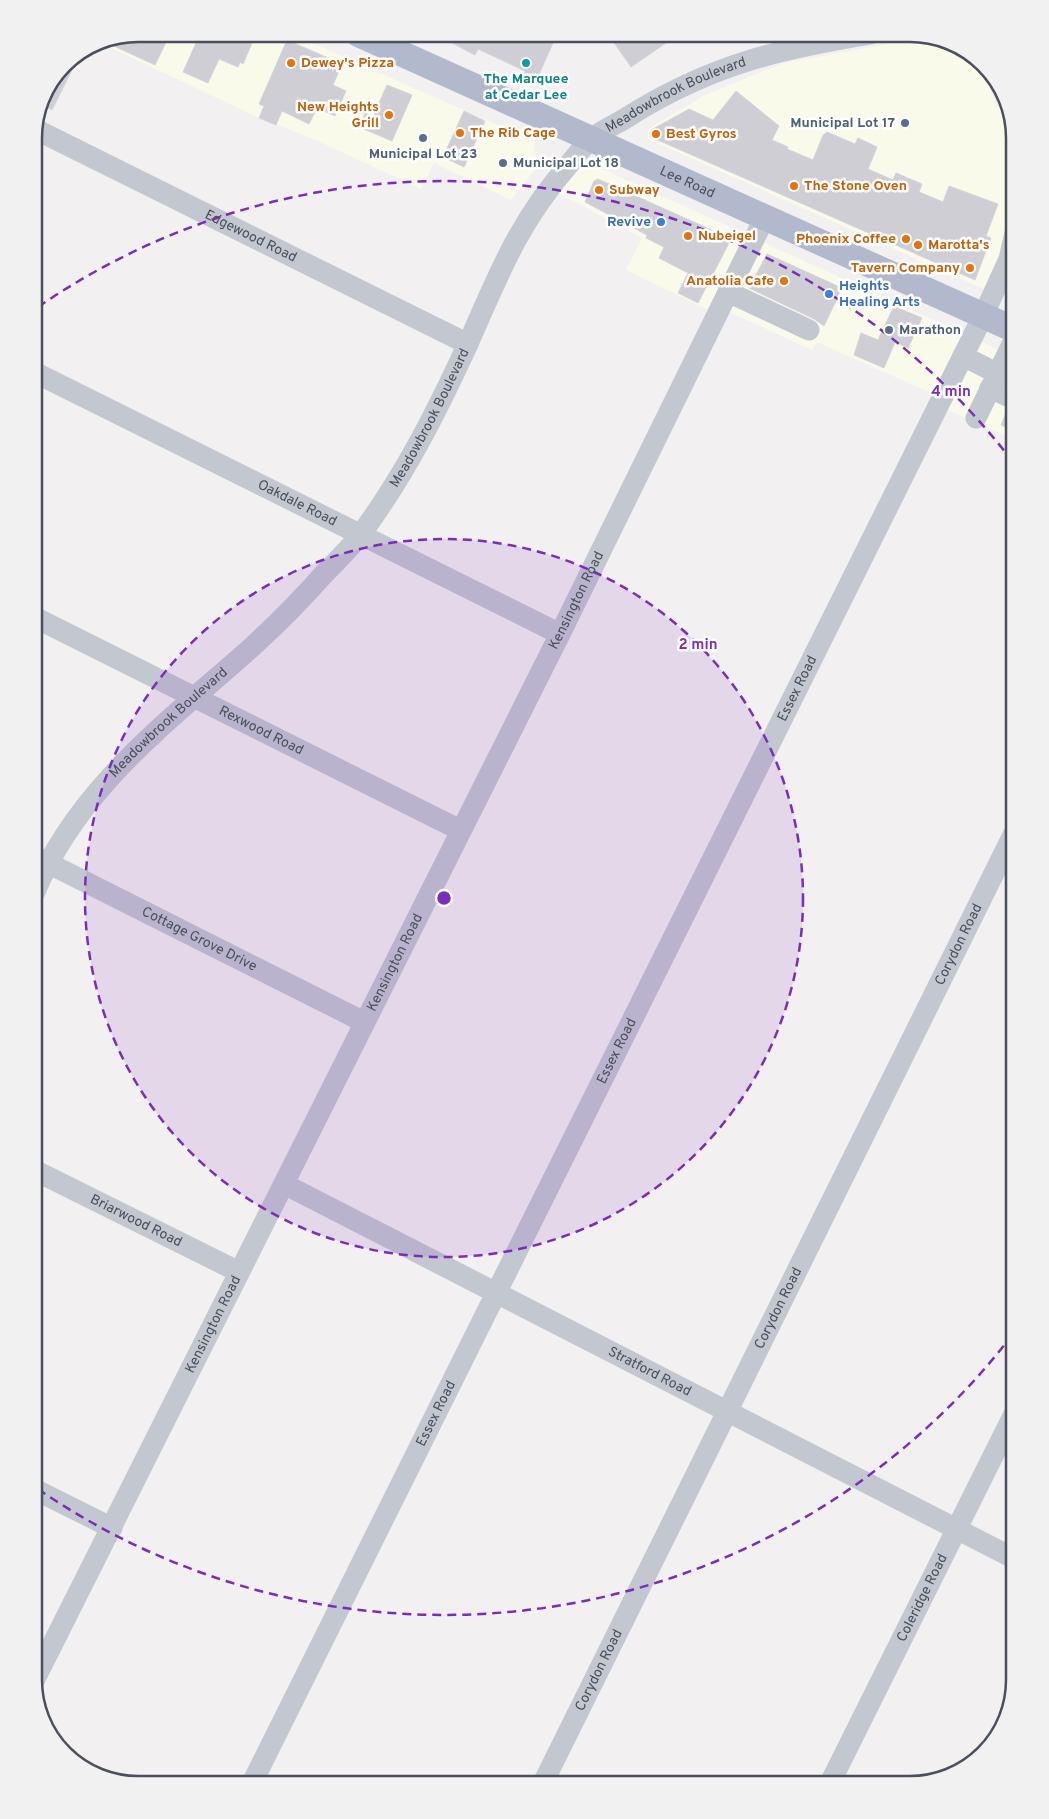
<svg xmlns="http://www.w3.org/2000/svg" width="1049" height="1819" font-family="Overpass,sans-serif">
<style>
.commercial{fill:#fafaeb}
.building{fill:#ceced4;stroke:#d4d5db}
.lines{fill:none;stroke-linecap:round;stroke-linejoin:round}
.minor{stroke:#c2c7d0;stroke-width:21}
.major{stroke:#b2b9cc;stroke-width:26}
.ring{fill:none;stroke:#7b2cbf;stroke-width:2.5;stroke-dasharray:9 6}
.food-dot{fill:#e8710a;stroke:#fff;stroke-width:2}
.culture-dot{fill:#0f9aa8;stroke:#fff;stroke-width:2}
.service-dot{fill:#5c6f8a;stroke:#fff;stroke-width:2}
.shop-dot{fill:#3f7fe0;stroke:#fff;stroke-width:2}
.labels{text-anchor:middle;dominant-baseline:central;stroke-width:5;stroke-linejoin:round;paint-order:stroke}
.food-label{font-size:14px;font-weight:bold;fill:#c56008;stroke:#fff;text-anchor:start}
.culture-label{font-size:14px;font-weight:bold;fill:#0d838f;stroke:#fff}
.street-label{font-size:14px;fill:#4a4f5b;stroke:#fff}
.service-label{font-size:14px;font-weight:bold;fill:#4e5e75;stroke:#fff;text-anchor:start}
.shop-label{font-size:14px;font-weight:bold;fill:#366cbe;stroke:#fff;text-anchor:end}
.rim{fill:none;stroke:#4a4f5b;stroke-width:2.5}
.centre{fill:#7b2cbf;stroke:#fff;stroke-width:2.5}
.ring-label{font-size:15px;text-anchor:middle;font-weight:bold;fill:#7b2cbf;stroke:#fff;stroke-width:5;stroke-linejoin:round;paint-order:stroke}
</style>
<rect width="100%" height="100%" fill="#f2f0f0"/>
<!-- commercial -->
<g class="commercial">
<path d="M139 34H292L536 142 534 147 538 166 511 200 434 163 421 189 318 141 253 115 99 42Z"/>
<path d="M922 36 969 52 980 64 997 107 1007 104 1015 139V303L648 139V131L653 126 703 96 783 63 878 46Z"/>
<path d="M583 165 607 171 1015 357V440L930 402 933 394 817 342 812 350 727 311 723 317 626 270 642 238 557 192Z"/>
</g>
<!-- building -->
<g class="building">
<path d="M139 34H170L155 65 103 41Z"/>
<path d="M175 34H256L243 64 240 62 238 67 219 59 208 83 183 72 196 43Z"/>
<path d="M435 34H557L536 81 523 75 525 71 478 49 475 55Z"/>
<path d="M608 34H679L631 67Z"/>
<path d="M287 40 342 64 333 85 346 91 335 116 317 108 309 124 282 111 276 125 259 118 264 106 259 104Z"/>
<path d="M76 57 78 58 52 110 41 104 42 98 65 64Z"/>
<path d="M387 85 412 95 392 141 359 127 365 113 373 117Z"/>
<path d="M736 91 779 126 772 140 788 147 787 149 813 160 823 135 827 132 855 144 858 138 877 147 868 169 893 180 896 173 922 184 919 192 943 202 949 186 998 204 986 236 991 238 975 280 651 137V130L689 109 713 120Z"/>
<path d="M464 111 485 121 464 167 443 157Z"/>
<path d="M598 179 727 237 730 241 698 303 678 293 688 273 659 258 664 247 646 238 647 235 585 202 594 181Z"/>
<path d="M767 254 842 288 824 326 814 319 749 288Z"/>
<path d="M894 306 922 318 908 348 895 342 884 368 854 355 861 333 878 340Z"/>
<path d="M1015 405V432L1001 425 1008 408Z"/>
</g>
<g class="lines">
<!-- minor -->
<g class="minor">
<path d="M393 49 401 34"/>
<path id="s1" d="M35 129 468 344"/>
<path d="M728 292 809 330"/>
<path d="M963 356 1014 382"/>
<path id="s2" d="M34 372 560 634"/>
<path d="M990 388 1007 396"/>
<path d="M976 418 1015 338"/>
<path id="s3" d="M34 617 460 830"/>
<path id="s4" d="M34 856 364 1022"/>
<path id="s5" d="M34 894C77 788 170 720 252 647 277 624 301 600 323 575 336 562 350 548 361 534 404 476 436 413 466 348 497 279 516 226 566 168 574 159 582 147 591 139 604 129 621 122 634 113 714 64 780 49 871 34"/>
<path id="s6" d="M34 1170 239 1272"/>
<path id="s7" d="M284 1184 1015 1559"/>
<path d="M34 1489 112 1528"/>
<path id="s8" d="M34 1681 560 634 765 217"/>
<path id="s9" d="M251 1785 983 316 1009 259 1015 233"/>
<path id="s10" d="M542 1785 1015 831"/>
<path id="s11" d="M829 1785 1015 1412"/>
</g>
<!-- major -->
<path class="major" id="s12" d="M358 34 1015 330"/>
</g>
<!-- distance rings -->
<circle cx="444" cy="898" r="359" fill="#7b2cbf" fill-opacity=".12"/>
<g class="ring">
<circle cx="444" cy="898" r="359"/>
<path d="M1013 1334A717 717 0 0 1 38 1489M38 307A717 717 0 0 1 1013 462"/>
</g>
<!-- markers -->
<g class="food-dot">
<circle cx="291" cy="63" r="5"/>
<circle cx="389" cy="115" r="5"/>
<circle cx="460" cy="133" r="5"/>
<circle cx="656" cy="134" r="5"/>
<circle cx="794" cy="186" r="5"/>
<circle cx="599" cy="190" r="5"/>
<circle cx="688" cy="236" r="5"/>
<circle cx="906" cy="239" r="5"/>
<circle cx="918" cy="245" r="5"/>
<circle cx="970" cy="268" r="5"/>
<circle cx="784" cy="281" r="5"/>
</g>
<circle class="culture-dot" cx="526" cy="63" r="5"/>
<g class="service-dot">
<circle cx="905" cy="123" r="5"/>
<circle cx="423" cy="138" r="5"/>
<circle cx="503" cy="163" r="5"/>
<circle cx="889" cy="330" r="5"/>
</g>
<g class="shop-dot">
<circle cx="661" cy="222" r="5"/>
<circle cx="829" cy="294" r="5"/>
</g>
<g class="labels">
<!-- food labels -->
<g class="food-label">
<text x="301" y="63">Dewey's Pizza</text>
<text x="379" y="107" text-anchor="end">New Heights<tspan x="379" dy="16">Grill</tspan></text>
<text x="470" y="133">The Rib Cage</text>
<text x="666" y="134">Best Gyros</text>
<text x="804" y="186">The Stone Oven</text>
<text x="609" y="190">Subway</text>
<text x="698" y="236">Nubeigel</text>
<text x="896" y="239" text-anchor="end">Phoenix Coffee</text>
<text x="928" y="245">Marotta's</text>
<text x="960" y="268" text-anchor="end">Tavern Company</text>
<text x="774" y="281" text-anchor="end">Anatolia Cafe</text>
</g>
<!-- culture labels -->
<g class="culture-label">
<text x="526" y="79">The Marquee<tspan x="526" dy="16">at Cedar Lee</tspan></text>
</g>
<!-- street labels -->
<g class="street-label">
<text stroke="none"><textPath href="#s5" startOffset="1045">Meadowbrook Boulevard</textPath></text>
<text stroke="none"><textPath href="#s12" startOffset="361">Lee Road</textPath></text>
<text stroke="none"><textPath href="#s1" startOffset="241">Edgewood Road</textPath></text>
<text stroke="none"><textPath href="#s5" startOffset="625">Meadowbrook Boulevard</textPath></text>
<text stroke="none"><textPath href="#s2" startOffset="294">Oakdale Road</textPath></text>
<text stroke="none"><textPath href="#s8" startOffset="1209">Kensington Road</textPath></text>
<text stroke="none"><textPath href="#s9" startOffset="1225">Essex Road</textPath></text>
<text stroke="none"><textPath href="#s5" startOffset="220">Meadowbrook Boulevard</textPath></text>
<text stroke="none"><textPath href="#s3" startOffset="254">Rexwood Road</textPath></text>
<text stroke="none"><textPath href="#s4" startOffset="185">Cottage Grove Drive</textPath></text>
<text stroke="none"><textPath href="#s10" startOffset="938">Corydon Road</textPath></text>
<text stroke="none"><textPath href="#s8" startOffset="804">Kensington Road</textPath></text>
<text stroke="none"><textPath href="#s9" startOffset="820">Essex Road</textPath></text>
<text stroke="none"><textPath href="#s6" startOffset="114">Briarwood Road</textPath></text>
<text stroke="none"><textPath href="#s10" startOffset="532">Corydon Road</textPath></text>
<text stroke="none"><textPath href="#s8" startOffset="399">Kensington Road</textPath></text>
<text stroke="none"><textPath href="#s7" startOffset="411">Stratford Road</textPath></text>
<text stroke="none"><textPath href="#s9" startOffset="415">Essex Road</textPath></text>
<text stroke="none"><textPath href="#s11" startOffset="209">Coleridge Road</textPath></text>
<text stroke="none"><textPath href="#s10" startOffset="128">Corydon Road</textPath></text>
</g>
<!-- service labels -->
<g class="service-label">
<text x="895" y="123" text-anchor="end">Municipal Lot 17</text>
<text x="423" y="154" text-anchor="middle">Municipal Lot 23</text>
<text x="513" y="163">Municipal Lot 18</text>
<text x="899" y="330">Marathon</text>
</g>
<!-- shop labels -->
<g class="shop-label">
<text x="651" y="222">Revive</text>
<text x="839" y="286" text-anchor="start">Heights<tspan x="839" dy="16">Healing Arts</tspan></text>
</g>
</g>
<!-- crop -->
<path d="M0 0H1049V1819H0ZM138 42H910A96 96 0 0 1 1006 138V1680A96 96 0 0 1 910 1776H138A96 96 0 0 1 42 1680V138A96 96 0 0 1 138 42Z" fill="#f1f1f2" fill-rule="evenodd"/>
<path class="rim" d="M138 42H910A96 96 0 0 1 1006 138V1680A96 96 0 0 1 910 1776H138A96 96 0 0 1 42 1680V138A96 96 0 0 1 138 42Z"/>
<circle cx="444" cy="898" r="8" class="centre"/>
<g class="ring-label">
<text x="951" y="396">4 min</text>
<text x="698" y="649">2 min</text>
</g>
</svg>
